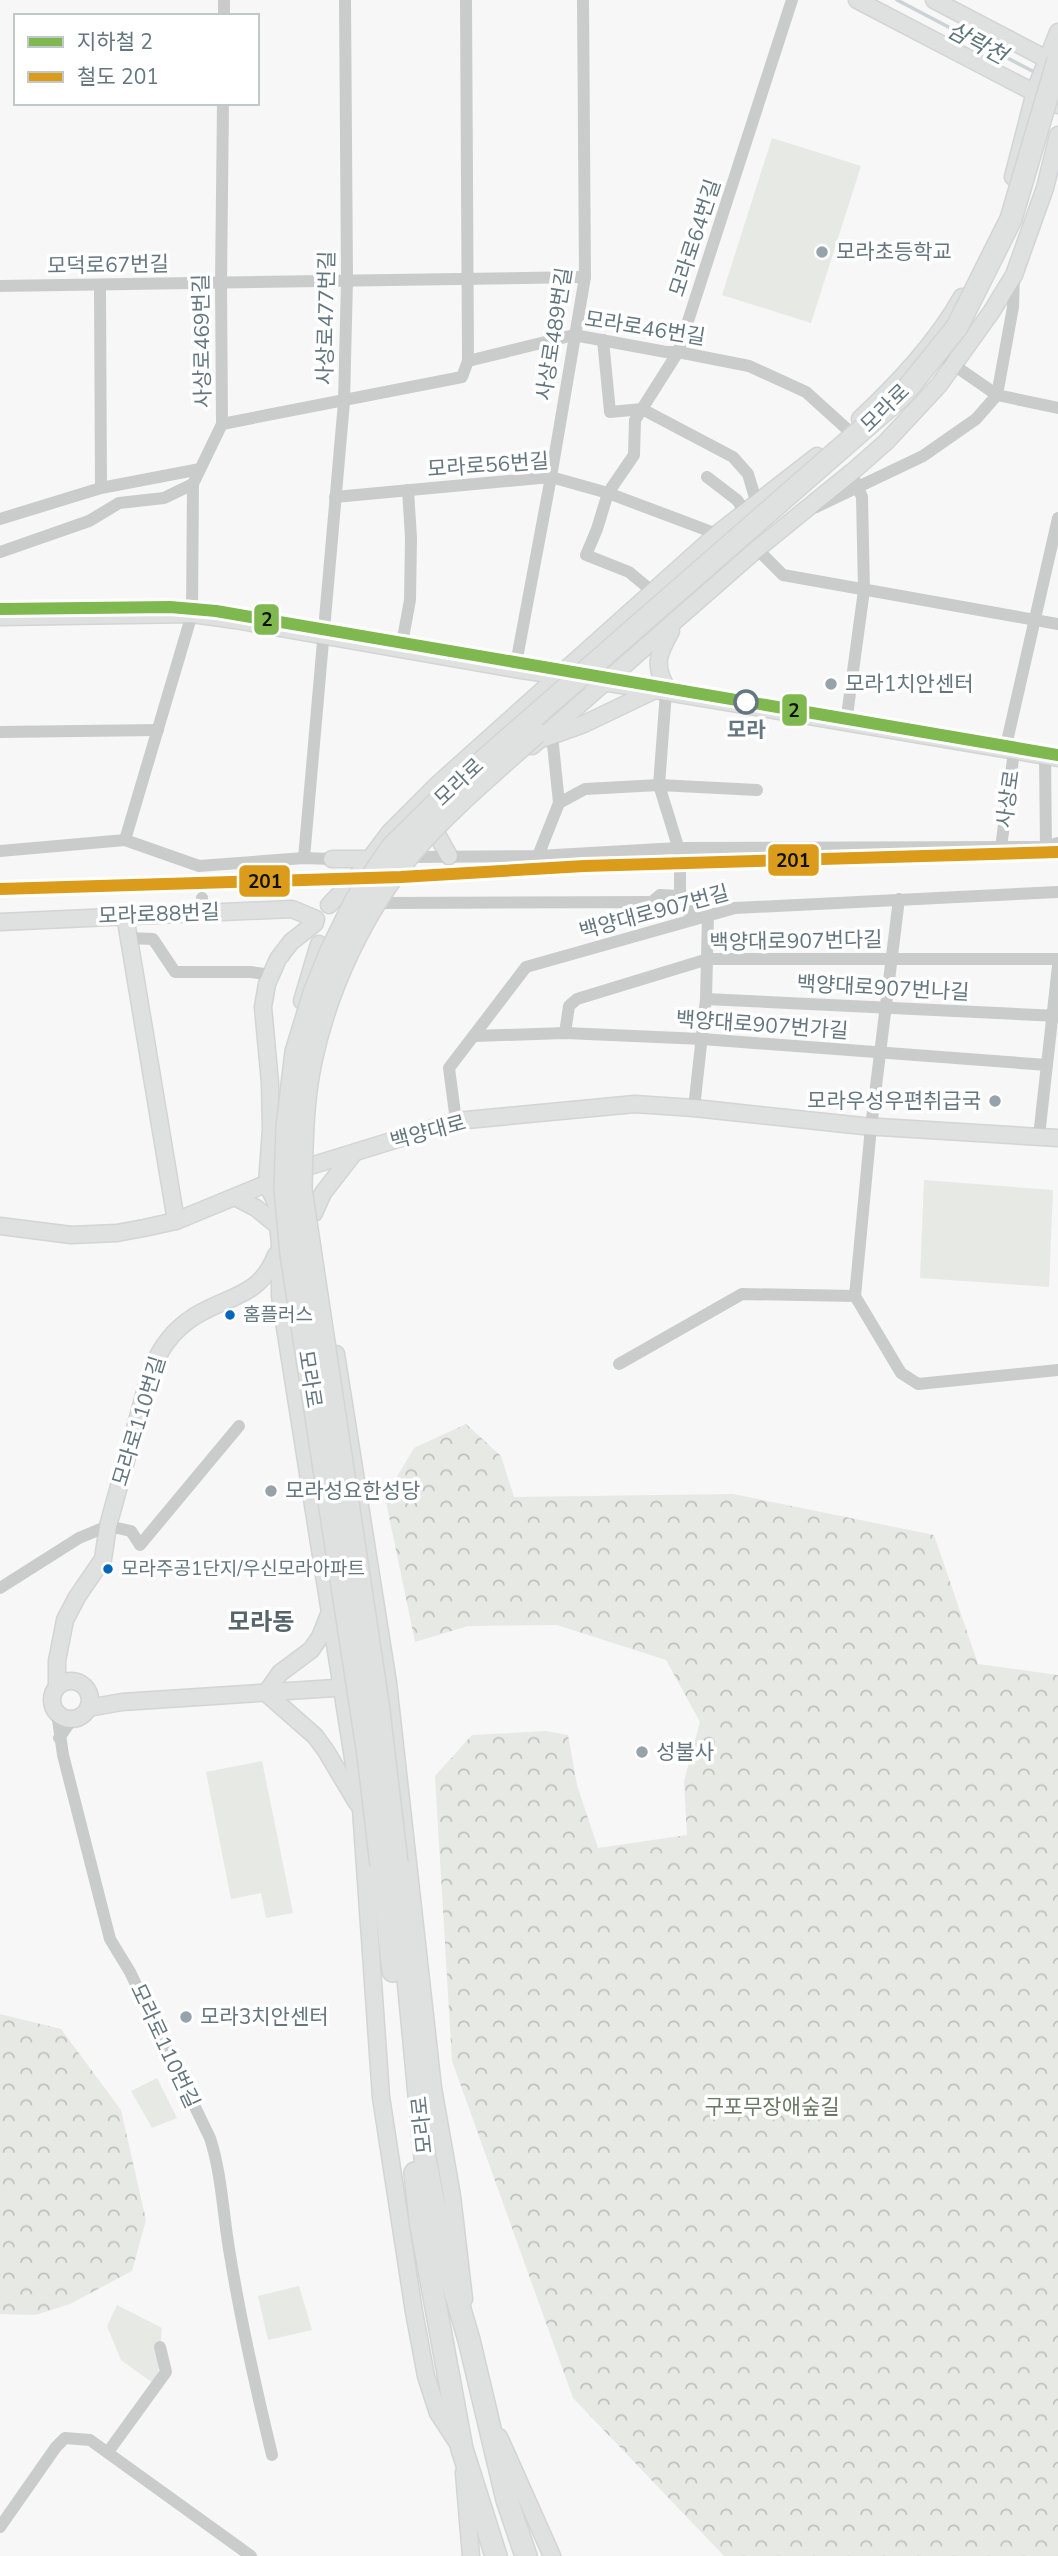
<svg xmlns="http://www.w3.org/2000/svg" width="1058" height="2556" font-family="'Nunito Sans','Noto Sans KR',sans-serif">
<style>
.forest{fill:url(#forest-crowns)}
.park{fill:#e6e9e4}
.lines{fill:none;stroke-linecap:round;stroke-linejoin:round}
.stream{stroke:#cad4d6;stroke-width:3.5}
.street-tunnel{stroke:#d2d7d9;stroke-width:12;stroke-dasharray:12 6;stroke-linecap:butt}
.secondary-casing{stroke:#d3d4d5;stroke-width:19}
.highway-casing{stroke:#d3d4d4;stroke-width:24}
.street{stroke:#cacccc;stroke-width:12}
.secondary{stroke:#dfe0e0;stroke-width:16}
.highway{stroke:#dfe0e0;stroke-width:21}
.highway-bridge-casing{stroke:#d3d4d4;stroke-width:24;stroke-linecap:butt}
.highway-bridge{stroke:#dfe0e0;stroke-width:21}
.rail-1-casing{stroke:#fff;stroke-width:18}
.rail-1{stroke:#da9c1a;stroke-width:12}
.metro-1-casing{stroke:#fff;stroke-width:18}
.metro-1{stroke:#7eb84e;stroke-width:12}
.poi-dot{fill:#97a3aa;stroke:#fff;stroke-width:2.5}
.stop-dot{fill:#fff;stroke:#647680;stroke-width:3.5}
.bus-dot{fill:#0065bd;stroke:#fff;stroke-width:2.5}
.labels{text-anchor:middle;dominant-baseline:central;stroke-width:7;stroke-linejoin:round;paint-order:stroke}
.bus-label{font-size:19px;fill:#647680;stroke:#fff;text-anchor:start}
.street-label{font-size:21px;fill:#647680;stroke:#fff}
.poi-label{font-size:21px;fill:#647680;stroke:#fff;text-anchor:start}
.stop-label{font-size:21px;font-weight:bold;fill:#647680;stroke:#fff}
.park-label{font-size:21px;fill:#687862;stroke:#fff}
.water-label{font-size:23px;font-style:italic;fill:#5e767b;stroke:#fff}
.quarter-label{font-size:24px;font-weight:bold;fill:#56646b;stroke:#fff}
.line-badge{stroke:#fff;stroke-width:2.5}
.pale-badge-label{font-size:19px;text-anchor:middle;font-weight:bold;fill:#111}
</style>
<defs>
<pattern id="forest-crowns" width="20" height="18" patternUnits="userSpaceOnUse" patternTransform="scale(1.75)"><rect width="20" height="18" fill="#e6e9e4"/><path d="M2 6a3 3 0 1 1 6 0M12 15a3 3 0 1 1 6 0" fill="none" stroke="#bec1be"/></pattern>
</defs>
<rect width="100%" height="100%" fill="#f7f7f7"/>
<!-- forest -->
<g class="forest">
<path d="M466 1424 501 1456 514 1497 733 1494 934 1535 978 1664 1058 1675V2556H724L573 2398 452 2061 435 1776 472 1735 546 1731 568 1735 577 1785 598 1848 687 1835 684 1781 700 1722 666 1660 557 1625 468 1626 415 1642 385 1497 414 1448Z"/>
<path d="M0 2014 61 2029 121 2110 146 2220 132 2271 70 2304 35 2315 0 2314Z"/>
</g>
<!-- park -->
<g class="park">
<path d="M772 138 861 166 811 323 722 295Z"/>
<path d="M924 1180 1053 1190 1049 1287 920 1278Z"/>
<path d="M262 1761 293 1913 266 1918 261 1893 231 1899 206 1772Z"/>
<path d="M157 2078 177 2118 152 2128 131 2091Z"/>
<path d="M299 2286 312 2330 268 2340 258 2296Z"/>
<path d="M117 2305 162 2328 157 2386 121 2360 107 2326Z"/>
</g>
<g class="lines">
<!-- stream -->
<path class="stream" d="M897 0 1038 74"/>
<!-- street-tunnel -->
<path class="street-tunnel" d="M201 878 202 898"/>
<!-- secondary casing -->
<g class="secondary-casing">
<g id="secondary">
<path d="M857 0 1058 105"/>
<path d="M934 0 1056 64"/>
<path d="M1013 177 1036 88 1058 32"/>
<path d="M860 419C898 383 936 343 962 297"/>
<path d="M0 617 192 614 235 620 515 669 655 690 1058 758"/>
<path d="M669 692C653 666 657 656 671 631"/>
<path d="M545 738 584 724 655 690"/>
<path d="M532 746 757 549 852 472 886 442 939 385 992 311 1014 275 1045 188 1058 135"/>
<path d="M435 831 449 856"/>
<path d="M332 859H368"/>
<path d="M329 905 357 876 390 832 438 784 717 534 817 456"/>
<path d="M125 915 176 1221"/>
<path d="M0 922 292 909 316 919"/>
<path d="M315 923 291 942 278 959 267 984 263 1007 270 1083 271 1129 267 1184 276 1203 280 1244V1296L361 1809 381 2097 414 2312 426 2376 438 2413 459 2445"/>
<path d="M302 1001 319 944"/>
<path d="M235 1197 256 1208 278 1226"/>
<path d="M314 1213 323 1193 354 1153"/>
<path d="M0 1226 71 1235 117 1233 144 1228 176 1221 307 1167 456 1121 635 1104 694 1108 863 1126 1058 1138"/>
<path d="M336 1354 388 1683 433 2088 452 2196 464 2299"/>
<circle cx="71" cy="1700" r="19"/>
<path d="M57 1687V1661L65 1620 77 1597 103 1559 108 1526 151 1370C161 1347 173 1330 195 1316 229 1295 260 1297 276 1255"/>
<path d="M266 1693 315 1736 326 1751 357 1803"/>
<path d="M266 1693 280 1673 311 1650 320 1637 330 1612"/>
<path d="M88 1708 122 1702 350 1687"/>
<path d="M499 2437 552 2556"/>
<path d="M464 2473 471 2556"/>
</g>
</g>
<!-- highway casing -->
<g class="highway-casing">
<g id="highway">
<path d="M397 1863 425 2158 444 2255 469 2340 507 2500 526 2556"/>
<path d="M381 1865 393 1971"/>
<path d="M415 2173 420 2221 462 2449 496 2556"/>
</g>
</g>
<!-- street -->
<g class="street">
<path d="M466 0 468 361"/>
<path d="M224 16V0"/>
<path d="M223 103 221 283 222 424 193 484 192 614 125 840 199 866 304 858 332 859"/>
<path d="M100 285 101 488"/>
<path d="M0 286 585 277"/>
<path d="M603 340 610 412 642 409 733 457 748 474 757 504"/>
<path d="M948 361 997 395 1058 408"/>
<path d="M222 424 462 377 468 361 574 335 666 352H678L749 366 806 392 848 430"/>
<path d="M707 477 737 500 746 513"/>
<path d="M335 497 551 477 608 493 717 534"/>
<path d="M816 507 923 456 976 419 997 395 1013 307 1014 276"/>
<path d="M0 519 101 488 200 469"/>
<path d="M757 549 783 575 1058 624"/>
<path d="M0 552 89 521 119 503 164 498 193 484"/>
<path d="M653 592 629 572 586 555 597 529 608 493 634 455 635 420 678 352 792 0"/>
<path d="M401 649 410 600 411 538 408 490"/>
<path d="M515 669 551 477 585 277 583 0"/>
<path d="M846 723 864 590 862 497 855 481"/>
<path d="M0 732 158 730"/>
<path d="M552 735 559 803"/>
<path d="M1005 750 1058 518"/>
<path d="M1045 756 1046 847"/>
<path d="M1001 847 1014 752"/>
<path d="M0 851 125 840"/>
<path d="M538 856 559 803 585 789 659 785 757 790"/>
<path d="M411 857 538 856 678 848 1046 847 1058 843"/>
<path d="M304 858 344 402 347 280 345 0"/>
<path d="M899 899 871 1127 855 1296 901 1373 918 1384 1058 1370"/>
<path d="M654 900 660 895 680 896V853L659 785 666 692"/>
<path d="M378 903 652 902 708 915 706 999 694 1108"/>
<path d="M201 912 202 898"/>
<path d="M129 938 153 939 175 972H251L271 975"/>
<path d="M706 999 1058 1016"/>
<path d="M565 1033 569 1006 577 999 708 959H1058"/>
<path d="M474 1036 565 1033 702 1039 1047 1065"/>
<path d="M456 1121 449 1068 526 967 735 908 1058 892"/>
<path d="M1039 1136 1058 966"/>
<path d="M619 1364 742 1294 855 1296"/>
<path d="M0 1588 79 1538 108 1526 131 1531 140 1545 239 1426"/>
<path d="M57 1713 63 1755 110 1939 130 1972 210 2138C222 2175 223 2216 230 2255 241 2322 256 2389 272 2455"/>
<path d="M59 1738 72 1719"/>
<path d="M108 2452 166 2372 160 2347"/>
<path d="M0 2527 56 2447 65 2438 90 2440 251 2556"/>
</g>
<!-- secondary -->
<use href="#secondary" class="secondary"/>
<!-- highway -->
<use href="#highway" class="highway"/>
<!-- highway-bridge casing -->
<g class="highway-bridge-casing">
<g id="highway-bridge">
<path d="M397 1863 378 1703 301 1189C302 1146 302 1103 311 1061 327 986 363 910 412 851 449 808 494 771 536 733"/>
<path d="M381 1865 368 1755 291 1254 285 1189 287 1127 296 1052 314 993 331 951 356 900 392 847 451 789 903 394 957 327 1011 219 1058 60"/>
</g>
</g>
<!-- highway-bridge -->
<use href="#highway-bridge" class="highway-bridge"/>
<!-- rail-1 casing -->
<g class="rail-1-casing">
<path id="rail-1" d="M0 889 401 877 584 866 1058 852"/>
</g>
<!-- rail-1 -->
<use href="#rail-1" class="rail-1"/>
<!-- metro-1 casing -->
<g class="metro-1-casing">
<path id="metro-1" d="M0 609 170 607 216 611 1058 755"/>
</g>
<!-- metro-1 -->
<use href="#metro-1" class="metro-1"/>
</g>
<!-- markers -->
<g class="poi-dot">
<circle cx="822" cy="252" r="7"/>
<circle cx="831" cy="684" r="7"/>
<circle cx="995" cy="1101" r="7"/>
<circle cx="271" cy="1491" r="7"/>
<circle cx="642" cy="1752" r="7"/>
<circle cx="186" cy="2017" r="7"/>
</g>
<circle class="stop-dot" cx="746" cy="702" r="11"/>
<g class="bus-dot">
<circle cx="230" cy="1315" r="6"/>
<circle cx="108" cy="1569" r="6"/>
</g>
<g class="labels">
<!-- bus labels -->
<g class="bus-label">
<text x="243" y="1315">홈플러스</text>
<text x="121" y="1569">모라주공1단지/우신모라아파트</text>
</g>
<!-- street labels -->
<g class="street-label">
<text transform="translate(695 238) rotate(-72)">모라로64번길</text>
<text transform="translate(108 265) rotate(-1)">모덕로67번길</text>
<text transform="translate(326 318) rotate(-89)">사상로477번길</text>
<text transform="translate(645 328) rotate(9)">모라로46번길</text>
<text transform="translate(554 334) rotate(-81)">사상로489번길</text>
<text transform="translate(202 341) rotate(-91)">사상로469번길</text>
<text transform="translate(885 408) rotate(-44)">모라로</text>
<text transform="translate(488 465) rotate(-4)">모라로56번길</text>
<text transform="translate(459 782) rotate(-43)">모라로</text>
<text transform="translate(1008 799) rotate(-82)">사상로</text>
<text transform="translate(654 912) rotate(-15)">백양대로907번길</text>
<text transform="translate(159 914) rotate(-2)">모라로88번길</text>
<text transform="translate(796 941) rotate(-1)">백양대로907번다길</text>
<text transform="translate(883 988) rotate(3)">백양대로907번나길</text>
<text transform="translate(762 1025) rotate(4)">백양대로907번가길</text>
<text transform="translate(428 1132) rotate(-15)">백양대로</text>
<text transform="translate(310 1379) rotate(81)">모라로</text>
<text transform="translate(139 1421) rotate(-73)">모라로110번길</text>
<text transform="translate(165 2046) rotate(65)">모라로110번길</text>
<text transform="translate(422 2125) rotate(-96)">모라로</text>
</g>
<!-- poi labels -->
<g class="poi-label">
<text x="836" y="252">모라초등학교</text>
<text x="845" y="684">모라1치안센터</text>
<text x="981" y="1101" text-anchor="end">모라우성우편취급국</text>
<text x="285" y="1491">모라성요한성당</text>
<text x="656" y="1752">성불사</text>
<text x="200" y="2017">모라3치안센터</text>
</g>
<!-- stop labels -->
<g class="stop-label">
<text x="746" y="730">모라</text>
</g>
<!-- park labels -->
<g class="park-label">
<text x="772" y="2107">구포무장애숲길</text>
</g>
<!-- water labels -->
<g class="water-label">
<text transform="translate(977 43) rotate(28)">삼락천</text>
</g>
<!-- quarter labels -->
<g class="quarter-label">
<text x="261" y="1622">모라동</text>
</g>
</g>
<g class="line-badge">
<rect x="253" y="603" width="27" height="33" rx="7" fill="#7eb84e"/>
<rect x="781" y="693" width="27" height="34" rx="7" fill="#7eb84e"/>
<rect x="767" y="843" width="53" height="34" rx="7" fill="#da9c1a"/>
<rect x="238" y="864" width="53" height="34" rx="7" fill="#da9c1a"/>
</g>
<g class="pale-badge-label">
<text x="267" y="626">2</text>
<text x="794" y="717">2</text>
<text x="793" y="867">201</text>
<text x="265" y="888">201</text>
</g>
<!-- legend -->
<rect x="14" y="14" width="245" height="91" fill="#ffffff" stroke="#c1c8cc" stroke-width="2"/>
<rect x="28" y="37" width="35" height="10" fill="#7eb84e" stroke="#c1c8cc" stroke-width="2"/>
<text x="77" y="49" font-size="21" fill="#647680">지하철 2</text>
<rect x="28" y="72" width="35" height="10" fill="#da9c1a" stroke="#c1c8cc" stroke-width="2"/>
<text x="77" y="84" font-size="21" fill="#647680">철도 201</text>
</svg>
